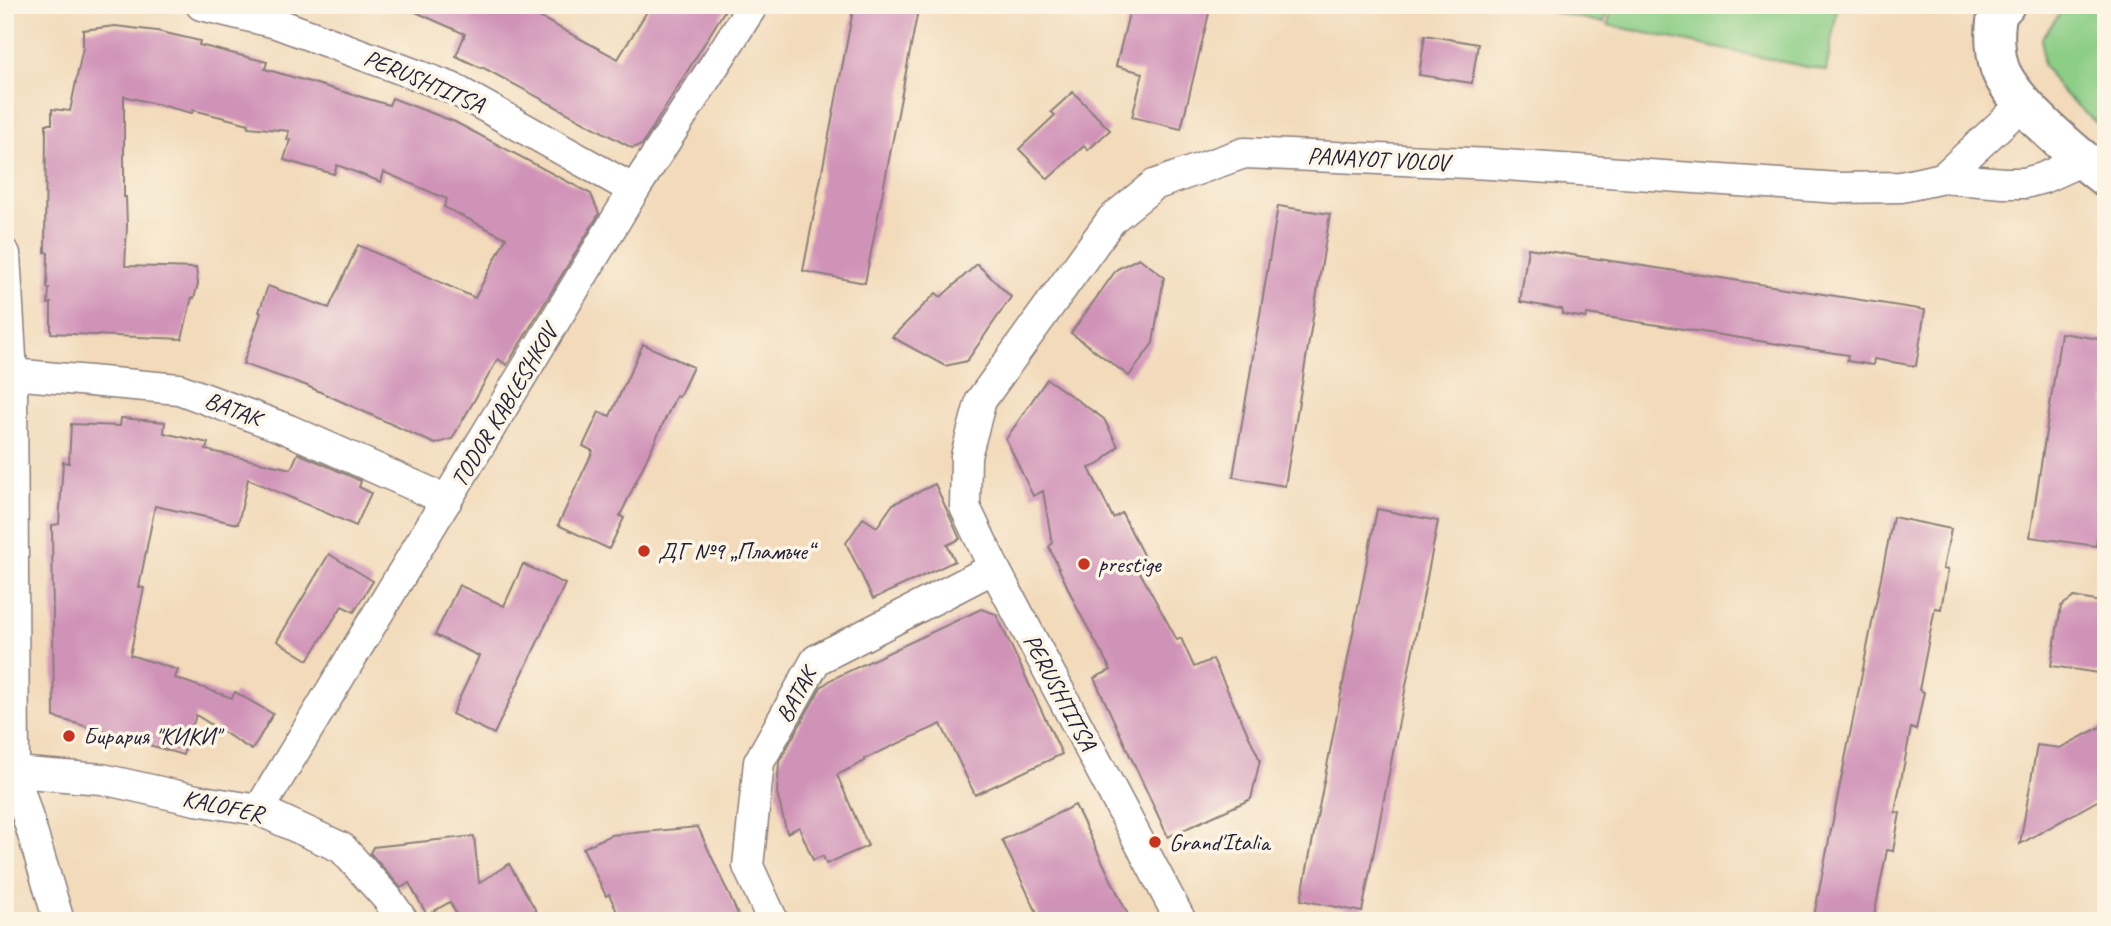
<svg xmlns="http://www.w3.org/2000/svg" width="2111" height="926" font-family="Caveat,sans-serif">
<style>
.green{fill:#8cce86;stroke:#577860;stroke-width:2}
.building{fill:#d093b8}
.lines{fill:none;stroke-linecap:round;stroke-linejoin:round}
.minor-casing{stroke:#8a7e7a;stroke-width:33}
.secondary-casing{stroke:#8a7e7a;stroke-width:42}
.minor{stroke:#fff;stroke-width:30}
.secondary{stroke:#fff;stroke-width:38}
.poi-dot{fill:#c8321e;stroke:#fcf5e5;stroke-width:2.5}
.labels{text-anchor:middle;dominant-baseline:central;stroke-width:7;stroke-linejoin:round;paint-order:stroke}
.street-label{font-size:24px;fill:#22223b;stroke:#fcf5e5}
.poi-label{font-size:24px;fill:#22223b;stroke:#fcf5e5;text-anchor:start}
</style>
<rect width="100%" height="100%" fill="#fcf5e5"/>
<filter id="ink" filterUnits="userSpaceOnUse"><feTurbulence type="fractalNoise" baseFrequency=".0143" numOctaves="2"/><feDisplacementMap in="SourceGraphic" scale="14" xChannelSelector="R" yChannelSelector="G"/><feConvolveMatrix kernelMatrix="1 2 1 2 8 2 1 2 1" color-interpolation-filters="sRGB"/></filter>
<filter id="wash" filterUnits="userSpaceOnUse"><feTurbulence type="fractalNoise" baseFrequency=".00686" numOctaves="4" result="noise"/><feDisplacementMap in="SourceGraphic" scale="28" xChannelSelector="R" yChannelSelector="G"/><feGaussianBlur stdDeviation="1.57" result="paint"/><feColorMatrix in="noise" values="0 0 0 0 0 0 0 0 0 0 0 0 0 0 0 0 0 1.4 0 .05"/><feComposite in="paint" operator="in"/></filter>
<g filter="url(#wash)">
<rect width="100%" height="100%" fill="#f2daba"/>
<!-- green -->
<g class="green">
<path d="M1521 5H1608L1604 23Z"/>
<path d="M1612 5H1838L1826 71 1608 25Z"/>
<path d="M2066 5H2106V132L2059 89 2043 64 2042 38Z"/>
</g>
<g id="blocks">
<!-- building -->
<g class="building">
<path d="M400 5H517L618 59 651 5H728L642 145 632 148 482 67 481 68 456 56 465 34Z"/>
<path d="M854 5H919L865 283 803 271Z"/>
<path d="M1131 5H1211L1181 129 1132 117 1143 73 1116 66Z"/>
<path d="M115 26 157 31 200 41 199 45 267 62 265 69 389 105 392 98 455 122 591 194 599 214 507 365 498 359 452 439 435 444 305 385 243 364 261 313 259 312 268 286 329 308 358 245 475 298 506 238 444 207 447 199 384 172 381 182 337 165 334 174 284 160 290 140H287L289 131 248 127 249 124 193 110 192 113 124 96V197H126L127 226 125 266 196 268 198 284 194 298 192 297 182 339 51 333V303L48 304 49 288H47L48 253 45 252 46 124H52V109L70 111 83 47V30Z"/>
<path d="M1425 35 1478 44 1472 83 1419 75Z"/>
<path d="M1073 92 1110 130 1088 150 1084 146 1048 179 1019 149 1055 115 1051 112Z"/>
<path d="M1278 206 1330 214 1285 486 1233 477Z"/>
<path d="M1528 248 1925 310 1916 366 1874 359 1873 365 1847 361 1848 355 1587 314 1586 318 1562 314V309L1520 302Z"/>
<path d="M1139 258 1164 277 1153 343 1129 376 1071 333 1117 269Z"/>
<path d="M977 264 1011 297 967 361 945 366 892 337 936 293 941 297Z"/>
<path d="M2061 333 2106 340V479L2096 546 2030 537Z"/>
<path d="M643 344 693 367 679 397 676 396 620 516 624 518 609 549 558 525 593 451 583 446 599 412 610 416Z"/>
<path d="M1047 379 1104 419 1118 446 1100 464 1089 468 1113 518 1122 513 1144 557 1135 563 1177 640 1181 638 1194 667 1213 659 1260 760 1251 799 1168 837 1094 678 1111 670 1078 610 1049 547 1052 543 1043 491 1033 496 1006 439Z"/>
<path d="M121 418 165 422 164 433 208 443 206 450 291 469 298 453 361 481 359 487 371 493 356 526 248 479 238 524 155 506 139 587 144 588 130 655 178 670 175 678 232 698 235 692 273 714 252 750 196 715 183 755 54 717 52 525 59 524 63 462 69 463 71 424 120 426Z"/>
<path d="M935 484 960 539 947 545 955 561 873 599 846 543 863 518 877 527 893 504Z"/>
<path d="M1377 509 1438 521 1362 912 1301 900Z"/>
<path d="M1893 517 1951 529 1943 569 1948 570 1941 609 1935 608 1919 690 1924 692 1916 730 1911 728 1895 812 1900 813 1893 851 1887 850 1873 921H1813Z"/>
<path d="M329 554 373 581 354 612 342 606 308 660 277 641Z"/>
<path d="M523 564 565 584 494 734 452 714 479 656 435 635 459 585 504 606Z"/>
<path d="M2074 597 2106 603V674L2051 666 2061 606Z"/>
<path d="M981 609 996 614 1062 754 975 795 941 724 864 759 865 761 837 775 868 846 826 864 823 856 813 860 799 827 787 833 777 793 779 762 821 687 832 679Z"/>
<path d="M2106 724V796L2020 844 2037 745 2060 748Z"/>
<path d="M1075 805 1131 921H1041L1002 840Z"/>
<path d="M698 827 741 921H621L609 894 606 896 583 848 611 835Z"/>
<path d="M474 836 479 883 509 864 542 921H460L450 902 427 915 409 883 401 888 370 853 373 847Z"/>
</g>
</g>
</g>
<g filter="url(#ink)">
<use href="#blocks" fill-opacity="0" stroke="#8a7e7a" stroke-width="2"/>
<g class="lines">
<!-- minor casing -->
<g class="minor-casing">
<g id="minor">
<path d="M201 5 276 23 452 88 634 190"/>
<path d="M1943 178 2023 104"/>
<path d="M5 254 12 374 14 772 59 921"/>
<path d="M5 375 12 374 179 389 289 430 447 500"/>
<path d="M5 775 14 772 102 779 196 800 259 810 342 848 387 898 403 921"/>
<path d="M259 810 634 190 753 5"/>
<path d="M773 921 748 866 759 762 816 660 994 568"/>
<path d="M1181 921 994 568 965 507 966 456 981 400 1112 219 1154 185 1244 153 1491 164 1839 188 1901 187 1943 178 2004 183H2025L2043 178 2083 160"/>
</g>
</g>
<!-- secondary casing -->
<g class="secondary-casing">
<path id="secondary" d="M2005 5C2002 8 1999 11 1998 14 1993 28 1995 60 2002 74 2019 108 2075 154 2106 178"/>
</g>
<!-- minor -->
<use href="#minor" class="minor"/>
<!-- secondary -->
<use href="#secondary" class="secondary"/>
</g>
</g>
<!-- markers -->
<g class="poi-dot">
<circle cx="644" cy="551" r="7"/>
<circle cx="1084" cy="564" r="7"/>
<circle cx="69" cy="736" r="7"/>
<circle cx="1155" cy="842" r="7"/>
</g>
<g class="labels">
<!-- street labels -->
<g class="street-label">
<text transform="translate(424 81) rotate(23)">PERUSHTITSA</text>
<text transform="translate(1378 159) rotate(3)">PANAYOT VOLOV</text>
<text transform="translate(504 406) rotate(-59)">TODOR KABLESHKOV</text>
<text transform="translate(233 409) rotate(21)">BATAK</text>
<text transform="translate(1060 692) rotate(62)">PERUSHTITSA</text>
<text transform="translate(796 695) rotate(-61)">BATAK</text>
<text transform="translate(223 806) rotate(12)">KALOFER</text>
</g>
<!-- poi labels -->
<g class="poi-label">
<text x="658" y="551">ДГ №9 „Пламъче“</text>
<text x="1098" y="564">prestige</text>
<text x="83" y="736">Бирария "КИКИ"</text>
<text x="1169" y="842">Grand'Italia</text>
</g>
</g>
<!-- margin -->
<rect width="2111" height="926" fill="none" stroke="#fcf5e5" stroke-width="28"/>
</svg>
